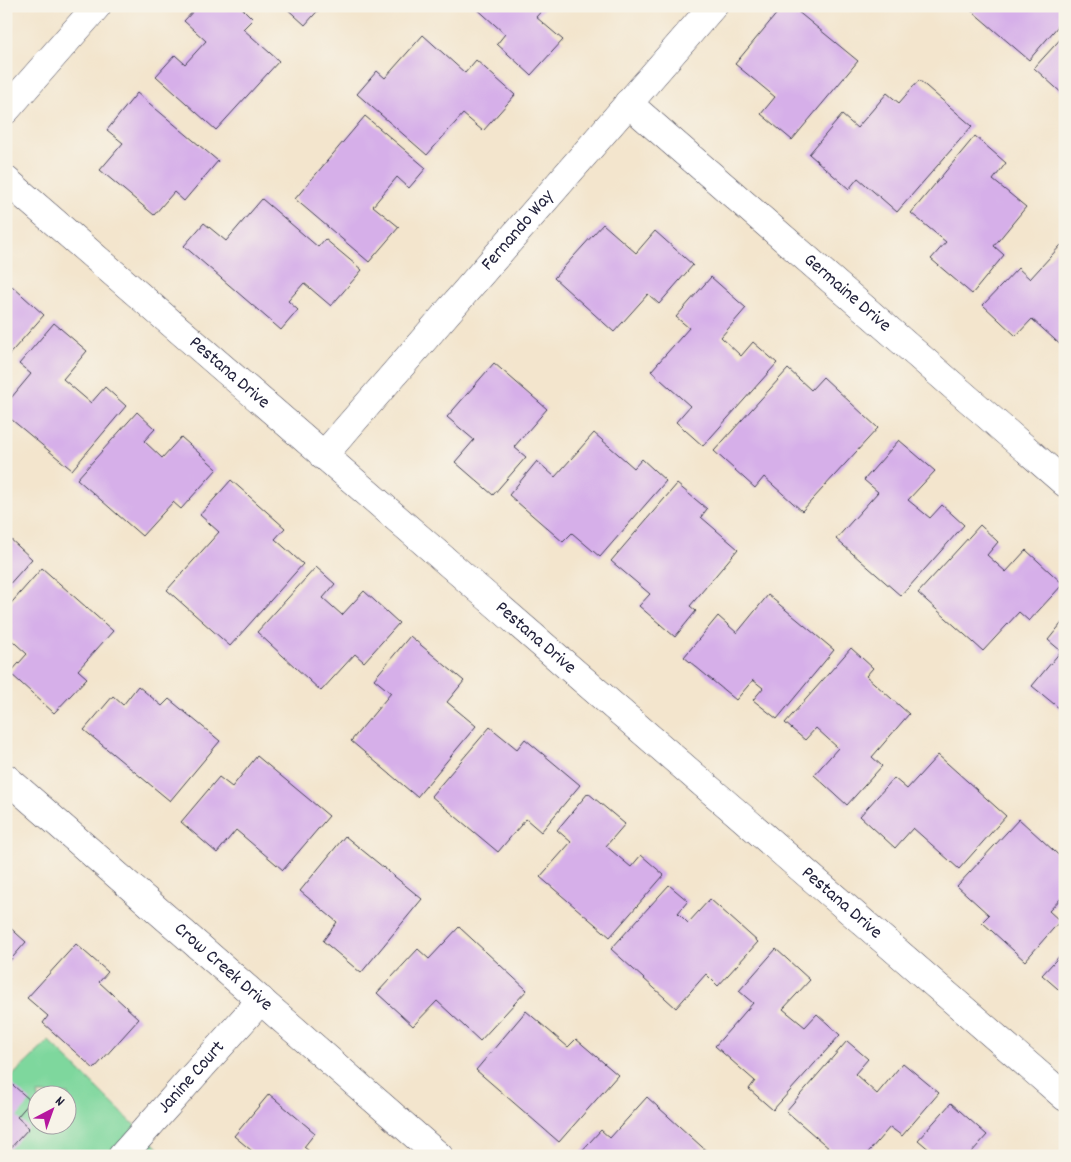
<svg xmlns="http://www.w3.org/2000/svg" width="1071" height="1162" font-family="Dekko,sans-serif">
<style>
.green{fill:#7ed79d;stroke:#507c6c;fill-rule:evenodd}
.building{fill:#d6afe9}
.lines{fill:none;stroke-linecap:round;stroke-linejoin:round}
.minor-casing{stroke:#413f51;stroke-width:29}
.minor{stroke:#fff;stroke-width:28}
.labels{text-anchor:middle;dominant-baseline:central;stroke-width:4;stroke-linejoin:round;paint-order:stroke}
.street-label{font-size:19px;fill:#22223b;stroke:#f7f3e8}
</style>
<rect width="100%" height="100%" fill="#f7f3e8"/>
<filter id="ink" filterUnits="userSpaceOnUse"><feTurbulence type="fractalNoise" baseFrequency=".02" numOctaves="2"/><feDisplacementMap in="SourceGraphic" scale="10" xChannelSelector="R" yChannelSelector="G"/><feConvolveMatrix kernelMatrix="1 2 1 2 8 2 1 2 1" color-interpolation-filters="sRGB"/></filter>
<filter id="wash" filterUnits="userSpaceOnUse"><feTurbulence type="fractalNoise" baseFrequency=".0096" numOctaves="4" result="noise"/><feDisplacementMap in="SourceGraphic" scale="20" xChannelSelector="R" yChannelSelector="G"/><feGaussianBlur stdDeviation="1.12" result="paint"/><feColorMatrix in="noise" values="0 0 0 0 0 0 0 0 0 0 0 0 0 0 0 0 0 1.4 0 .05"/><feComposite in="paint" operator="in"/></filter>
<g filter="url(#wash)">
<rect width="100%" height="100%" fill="#f3e5cd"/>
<!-- green -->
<path class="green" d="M49 1041 166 1156H6V1082ZM38 1094H68V1124H38Z"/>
<g id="blocks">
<!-- building -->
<g class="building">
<path d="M198 6H240L253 19 243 29 279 61 216 130 156 76 175 55 185 64 206 41 184 21Z"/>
<path d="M284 6H322L305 25Z"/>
<path d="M474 6H546L536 17 563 40 531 75 497 44 505 34Z"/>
<path d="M783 6H791L858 61 792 140 761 114 775 97 735 64Z"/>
<path d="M966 6H1065V18L1029 60Z"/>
<path d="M1065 34V96L1034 68Z"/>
<path d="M423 35 465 73 476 60 515 95 483 131 463 114 427 155 357 94 377 71 385 78Z"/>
<path d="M919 80 972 126 897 212 858 178 849 189 809 154 842 115 857 128 887 93 899 103Z"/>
<path d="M137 93 218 161 184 201 174 192 154 215 100 170 123 143 107 130Z"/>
<path d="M365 116 426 168 409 188 397 177 373 206 399 227 369 262 295 199Z"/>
<path d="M975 136 1006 163 993 180 1026 207 994 246 1004 255 972 294 931 259 946 242 911 213Z"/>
<path d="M262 199 318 247 325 239 362 270 331 306 304 283 288 301 298 310 281 330 184 246 204 223 226 241Z"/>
<path d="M603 224 636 253 655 231 693 265 659 304 648 294 614 332 554 278Z"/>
<path d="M1061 245 1065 248V349L1032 319 1016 336 983 305 1018 268 1030 279Z"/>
<path d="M711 277 746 308 721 337 741 356 753 342 777 363 703 446 676 422 690 406 651 371 689 328 676 317Z"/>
<path d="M12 286 44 315 6 358V292Z"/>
<path d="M54 323 87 351 63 379 91 403 105 387 126 406 72 470 6 415V404L31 374 19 364Z"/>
<path d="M494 363 547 409 514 447 526 457 493 495 455 462 474 440 447 417Z"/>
<path d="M788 369 811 390 823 377 878 428 802 511 764 477 755 488 714 451Z"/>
<path d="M137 412 155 429 144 441 162 458 181 437 217 469 181 509 173 502 142 536 77 479Z"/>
<path d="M594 433 634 468 642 459 666 481 600 557 572 533 563 542 509 495 537 461 555 477Z"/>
<path d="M899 440 935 471 908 500 930 518 942 505 964 525 901 596 836 539 878 492 864 480Z"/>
<path d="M231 480 285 528 275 539 303 564 230 646 167 590 219 532 200 515Z"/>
<path d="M677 484 707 509 701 517 738 549 690 606 696 611 675 637 639 606 650 594 611 561Z"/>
<path d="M980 525 998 542 987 555 1006 572 1026 550 1063 584 1029 621 1019 612 983 651 918 593Z"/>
<path d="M6 535 32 559 6 588Z"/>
<path d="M316 567 335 584 323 598 342 615 364 591 399 623 364 662 355 654 321 691 257 632Z"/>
<path d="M42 568 113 631 78 670 87 678 54 713 10 673 27 654 6 635V609Z"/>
<path d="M768 595 834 650 777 719 753 700 763 688 753 680 736 700 684 657 718 616 737 633Z"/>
<path d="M1065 619V713L1032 686 1061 651 1048 640Z"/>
<path d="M410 636 464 681 447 702 476 726 417 797 351 741 391 693 374 679Z"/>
<path d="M851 648 873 668 866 676 909 714 872 757 882 766 847 805 814 775 838 748 816 728 805 740 785 723Z"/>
<path d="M138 686 162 706 169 699 220 741 170 801 84 730 113 696 123 705Z"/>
<path d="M490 727 517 749 525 739 580 785 541 832 526 819 498 852 431 796Z"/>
<path d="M938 755 1006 816 959 869 913 828 895 848 860 816 894 778 907 789Z"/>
<path d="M257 756 329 816 283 870 236 830 217 853 181 822 219 777 232 787Z"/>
<path d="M588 793 625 824 606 846 631 867 641 855 664 875 610 937 540 877 571 842 557 830Z"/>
<path d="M1019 819 1065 861V894L1049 911 1060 921 1025 961 982 922 989 915 957 886Z"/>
<path d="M345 836 422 899 361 973 323 941 337 922 300 891Z"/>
<path d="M669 885 688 901 678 913 688 923 710 899 758 942 718 986 706 974 676 1008 611 949Z"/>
<path d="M6 924 26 942 6 965Z"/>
<path d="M459 927 527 990 480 1041 437 1001 413 1026 377 993 418 949 429 959Z"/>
<path d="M76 944 108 972 99 982 139 1019 94 1069 43 1023 48 1016 27 998Z"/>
<path d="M776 949 810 980 783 1009 805 1027 817 1014 840 1035 773 1110 749 1089 755 1081 715 1046 753 1003 739 991Z"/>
<path d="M1065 950V995L1042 975Z"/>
<path d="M526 1011 568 1047 576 1039 618 1075 559 1142 476 1070Z"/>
<path d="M847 1041 868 1059 855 1074 877 1094 903 1063 939 1093 902 1136 890 1127 865 1156H838L786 1111Z"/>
<path d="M6 1079 31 1101 17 1117 29 1128 6 1153Z"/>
<path d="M269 1094 315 1133 304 1147 315 1156H258L234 1136Z"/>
<path d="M647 1097 712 1156H577L601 1130 610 1138Z"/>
<path d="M951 1103 987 1135 971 1153 975 1156H929L932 1152 918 1140Z"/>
</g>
</g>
</g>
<g filter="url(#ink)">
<use href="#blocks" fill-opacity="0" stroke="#413f51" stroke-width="1"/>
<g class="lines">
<!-- minor casing -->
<g class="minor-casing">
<g id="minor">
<path id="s1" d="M628 103 1065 483"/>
<path d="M6 110 97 6"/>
<path id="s2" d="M6 180 1065 1097"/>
<path id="s3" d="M323 456 713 6"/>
<path id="s4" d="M6 778 439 1156"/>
<path id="s5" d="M122 1156 261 1000"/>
</g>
</g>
<!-- minor -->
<use href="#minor" class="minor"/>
</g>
</g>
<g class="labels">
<!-- street labels -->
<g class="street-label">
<text stroke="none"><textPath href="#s3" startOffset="298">Fernando Way</textPath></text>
<text stroke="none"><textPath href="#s1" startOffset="290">Germaine Drive</textPath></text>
<text stroke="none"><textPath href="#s2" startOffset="295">Pestana Drive</textPath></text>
<text stroke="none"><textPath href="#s2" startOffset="700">Pestana Drive</textPath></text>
<text stroke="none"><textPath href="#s2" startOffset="1105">Pestana Drive</textPath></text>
<text stroke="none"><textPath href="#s4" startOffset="288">Crow Creek Drive</textPath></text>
<text stroke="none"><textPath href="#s5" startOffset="105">Janine Court</textPath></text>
</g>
</g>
<!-- margin -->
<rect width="1071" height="1162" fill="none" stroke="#f7f3e8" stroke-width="25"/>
<!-- north arrow -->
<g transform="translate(52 1110) rotate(41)"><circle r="24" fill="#f7f3e8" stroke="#a29fa3"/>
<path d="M0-4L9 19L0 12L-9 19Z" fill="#b5179e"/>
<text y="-8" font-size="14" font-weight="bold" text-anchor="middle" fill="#22223b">N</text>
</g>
</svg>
